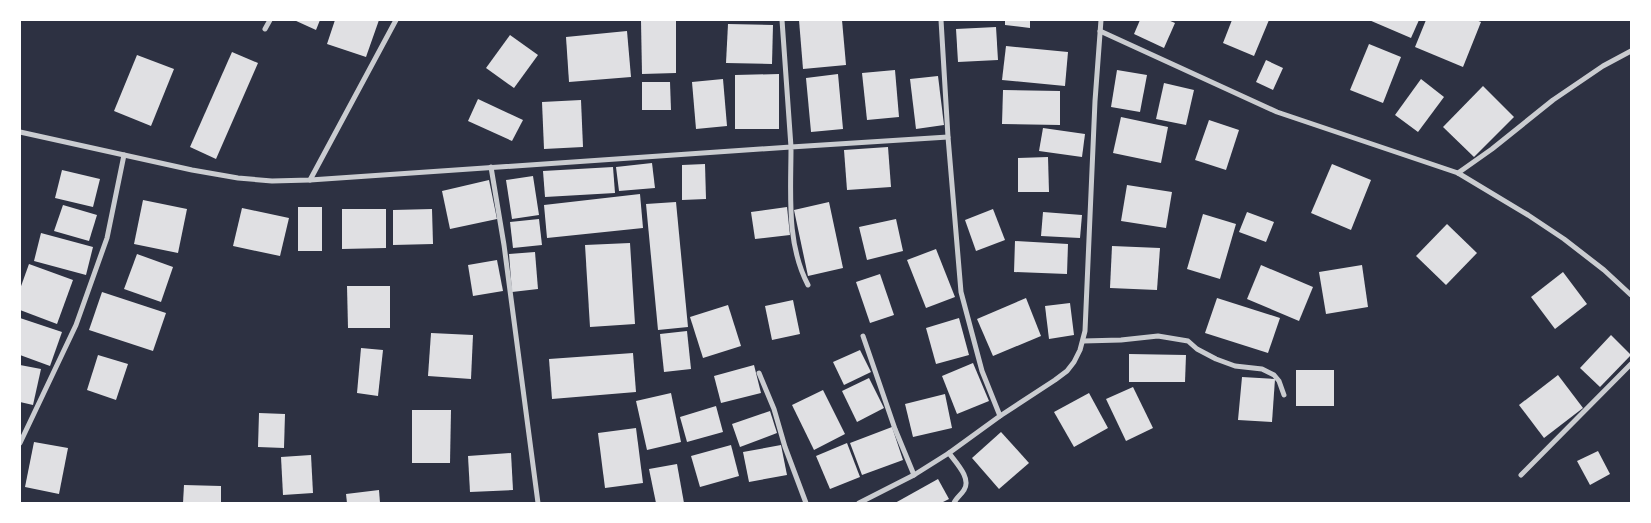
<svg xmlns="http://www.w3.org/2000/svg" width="1651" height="523" font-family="'Exo 2',sans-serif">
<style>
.building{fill:#e0e0e3}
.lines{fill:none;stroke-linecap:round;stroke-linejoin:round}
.minor{stroke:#caccd0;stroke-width:5}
</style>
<rect width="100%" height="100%" fill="#2d3142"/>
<!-- building -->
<g class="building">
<path d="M294 20H320L316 30Z"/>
<path d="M335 20H379L366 57 327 44Z"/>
<path d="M676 20V73L642 74 641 21Z"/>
<path d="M799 20H842L846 65 803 69Z"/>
<path d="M1005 20H1030V28L1005 25Z"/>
<path d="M1140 20H1168L1175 23 1164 48 1134 34Z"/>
<path d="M1232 20H1269L1254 56 1223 43Z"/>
<path d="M1369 20H1419L1411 38Z"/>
<path d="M1426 20H1476L1481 22 1463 67 1415 47Z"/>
<path d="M728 24 773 25 772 64 726 63Z"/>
<path d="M996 27 998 60 958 62 956 29Z"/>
<path d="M627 31 631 77 569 82 566 37Z"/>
<path d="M510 35 538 55 514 88 486 68Z"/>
<path d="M1369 44 1401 57 1383 103 1350 90Z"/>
<path d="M1006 46 1068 52 1065 86 1002 80Z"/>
<path d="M232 52 258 63 216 159 190 147Z"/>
<path d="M137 55 174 69 151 126 114 111Z"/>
<path d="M1266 60 1283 68 1273 90 1256 82Z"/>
<path d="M895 70 899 117 867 120 862 73Z"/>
<path d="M1117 70 1147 75 1140 112 1111 107Z"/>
<path d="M779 74V129H735V75Z"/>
<path d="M838 74 843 129 811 132 806 78Z"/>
<path d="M938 76 944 125 916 129 910 79Z"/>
<path d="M723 79 727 126 696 129 692 82Z"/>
<path d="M1421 79 1444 97 1418 132 1395 115Z"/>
<path d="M642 82H670L671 110H642Z"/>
<path d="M1164 83 1194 90 1186 125 1156 119Z"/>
<path d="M1483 86 1514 117 1474 157 1443 127Z"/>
<path d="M1003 90 1060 91V125L1002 124Z"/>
<path d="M478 99 523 120 512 141 468 121Z"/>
<path d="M581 100 583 147 544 149 542 102Z"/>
<path d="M1121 117 1168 127 1161 163 1113 153Z"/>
<path d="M1209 120 1239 130 1226 170 1195 160Z"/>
<path d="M1043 128 1085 134 1082 157 1039 151Z"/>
<path d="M888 147 891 187 847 190 844 150Z"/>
<path d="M1048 157 1049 192H1018V158Z"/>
<path d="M652 163 655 188 619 191 616 167Z"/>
<path d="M705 164 706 199 682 200V165Z"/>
<path d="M1332 164 1371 180 1351 230 1311 213Z"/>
<path d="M613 167 615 193 545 197 543 171Z"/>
<path d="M62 170 100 179 93 207 55 198Z"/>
<path d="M533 176 539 215 512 219 506 180Z"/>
<path d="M489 180 497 219 450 229 442 191Z"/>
<path d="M1127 185 1172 192 1166 228 1121 221Z"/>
<path d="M640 194 643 228 547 238 544 205Z"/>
<path d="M143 200 187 209 178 253 134 244Z"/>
<path d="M676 202 688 327 658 330 646 204Z"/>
<path d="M829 202 843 268 808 276 794 210Z"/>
<path d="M63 205 97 215 89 241 54 231Z"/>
<rect x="298" y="207" width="24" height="44"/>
<path d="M787 207 790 235 755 239 751 212Z"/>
<path d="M242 208 289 218 280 256 233 246Z"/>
<path d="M342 209H386V248L342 249Z"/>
<path d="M432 209 433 244 393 245V210Z"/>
<path d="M993 209 1005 240 976 251 965 220Z"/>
<path d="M1043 212 1082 215 1080 238 1041 236Z"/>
<path d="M1247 212 1274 222 1266 242 1239 232Z"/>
<path d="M1203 214 1236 224 1220 279 1187 269Z"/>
<path d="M539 219 542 245 513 248 510 222Z"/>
<path d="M896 219 903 251 867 260 859 227Z"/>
<path d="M1447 224 1477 253 1446 285 1416 256Z"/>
<path d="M41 233 93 247 86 275 34 261Z"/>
<path d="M1015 241 1068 244 1067 274 1014 272Z"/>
<path d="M630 243 635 324 590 327 585 245Z"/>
<path d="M1112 246 1160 248 1157 290 1110 288Z"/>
<path d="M936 249 955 297 926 308 907 260Z"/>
<path d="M535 252 538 289 512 292 509 254Z"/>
<path d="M137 254 173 267 161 302 124 289Z"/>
<path d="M497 260 503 291 473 296 468 265Z"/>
<path d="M29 264 73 280 57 324 20 310V289Z"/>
<path d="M1261 265 1313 287 1299 321 1247 299Z"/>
<path d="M1362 265 1368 307 1326 314 1319 272Z"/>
<path d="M1563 272 1587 304 1555 329 1531 297Z"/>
<path d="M880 274 894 315 870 323 856 282Z"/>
<path d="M347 286H390V328H348Z"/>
<path d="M102 292 166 313 153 351 89 330Z"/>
<path d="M1026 298 1041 336 993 356 977 319Z"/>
<path d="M1217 298 1280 318 1268 353 1205 333Z"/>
<path d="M793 300 800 334 772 340 765 306Z"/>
<path d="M1070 303 1074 335 1049 339 1045 306Z"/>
<path d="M728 305 741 346 703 358 690 317Z"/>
<path d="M20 318 62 332 50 366 20 355Z"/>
<path d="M959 318 969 355 936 364 926 328Z"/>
<path d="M687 331 691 369 664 372 660 334Z"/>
<path d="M431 333 473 335 471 379 428 376Z"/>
<path d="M1611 335 1631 355 1600 387 1580 368Z"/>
<path d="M361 348 383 350 378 396 357 393Z"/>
<path d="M860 350 871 372 844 385 833 362Z"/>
<path d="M633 353 636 392 552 399 549 359Z"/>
<path d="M1129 354 1186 355 1185 382H1129Z"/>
<path d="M98 355 128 364 116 400 87 390Z"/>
<path d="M973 363 989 401 957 414 942 376Z"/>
<path d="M20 365 41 369 33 405 20 402Z"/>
<path d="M754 365 761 393 721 403 714 376Z"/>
<rect x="1296" y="370" width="38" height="36"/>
<path d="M1558 375 1583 408 1544 438 1519 405Z"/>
<path d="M1242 377 1275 379 1272 422 1238 420Z"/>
<path d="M869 378 884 408 857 422 842 391Z"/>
<path d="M1133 387 1153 428 1126 441 1106 399Z"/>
<path d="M823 390 845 434 814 450 792 405Z"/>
<path d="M671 393 681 442 647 450 636 401Z"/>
<path d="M1089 393 1108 428 1074 447 1054 412Z"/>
<path d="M945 394 952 428 913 437 905 404Z"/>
<path d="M716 406 723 432 687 442 680 417Z"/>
<path d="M412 410H451L450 463H412Z"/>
<path d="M770 411 777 433 740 447 732 424Z"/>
<path d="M259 413 285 414 284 448 258 447Z"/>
<path d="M892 427 903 460 862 475 850 443Z"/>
<path d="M636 428 643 483 605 488 598 433Z"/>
<path d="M1001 432 1029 463 999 489 972 458Z"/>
<path d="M34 442 68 448 59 494 25 487Z"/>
<path d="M847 443 860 477 830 489 816 456Z"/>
<path d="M731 445 739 476 700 487 691 456Z"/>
<path d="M781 445 787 475 749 482 743 452Z"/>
<path d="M1598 451 1610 474 1590 485 1577 461Z"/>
<path d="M511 453 513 490 470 492 468 456Z"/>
<path d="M311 455 313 493 283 495 281 457Z"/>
<path d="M677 464 684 503H656L649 469Z"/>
<path d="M938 479 949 499 941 503H895Z"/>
<path d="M184 485 221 486V503H183Z"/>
<path d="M379 490 380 503H347L346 494Z"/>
</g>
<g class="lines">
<!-- minor -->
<g class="minor">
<path d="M941 20 948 137 961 292 982 371 1000 416"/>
<path d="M265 29 270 20"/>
<path d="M1100 31 1277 112 1458 173 1528 215 1564 239 1604 270 1631 295"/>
<path d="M20 132 192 170 238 178 272 181 310 180 791 147 782 20"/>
<path d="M491 167 504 245 538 503"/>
<path d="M1458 173 1492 149 1553 100 1603 66 1631 51"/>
<path d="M310 180 396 20"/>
<path d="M808 285C786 243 791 193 791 147L948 137"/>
<path d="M863 336 895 429 914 475"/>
<path d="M1083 341 1121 340 1158 336 1188 341 1197 349 1216 359 1235 366 1262 369 1274 375 1279 381 1284 395"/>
<path d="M759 373 774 409 785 447 806 503"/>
<path d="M20 443 76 325 107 238 124 155"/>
<path d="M949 453C955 462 972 478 964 490 961 495 956 498 954 503"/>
<path d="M1521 475 1631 364"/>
<path d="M859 503 914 475 949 453 1000 416 1055 380 1067 371 1074 362 1080 350 1085 331 1095 101 1101 20"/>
</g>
</g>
<!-- border -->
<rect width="1651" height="523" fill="none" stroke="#ffffff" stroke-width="42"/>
</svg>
